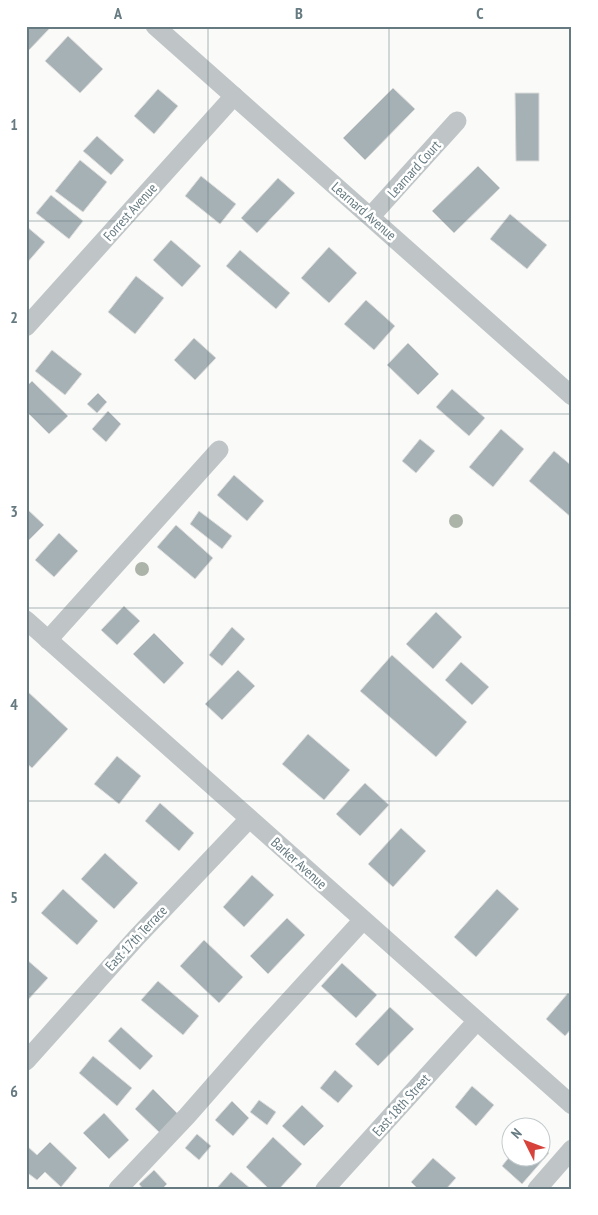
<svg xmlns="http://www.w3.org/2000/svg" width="598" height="1215" font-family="'PT Sans Narrow',sans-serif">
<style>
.building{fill:#a6b1b5;stroke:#dcdcda}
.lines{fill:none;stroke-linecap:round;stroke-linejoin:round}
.minor{stroke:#bfc5c7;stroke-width:19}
.tree{fill:#acb3a8}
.grid{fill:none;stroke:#667a81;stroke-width:1;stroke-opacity:0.55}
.labels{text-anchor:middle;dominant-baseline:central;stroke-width:5;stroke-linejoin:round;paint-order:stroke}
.street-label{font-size:14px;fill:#667a81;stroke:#fff}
.neatline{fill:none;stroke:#667a81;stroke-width:2}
.grid-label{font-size:16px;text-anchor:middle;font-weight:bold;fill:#667a81}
</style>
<rect width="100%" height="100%" fill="#fafaf8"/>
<!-- building -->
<g class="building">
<path d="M26 26H51V27L28 51 26 49Z"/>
<path d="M68 36 103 69 80 93 45 61Z"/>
<path d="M393 88 415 109 365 160 343 138Z"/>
<path d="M158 89 178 106 154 134 134 116Z"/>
<path d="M515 93H539V161H516Z"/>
<path d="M97 136 124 160 111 175 83 151Z"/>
<path d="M80 160 107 182 83 212 55 191Z"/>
<path d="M478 166 500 188 454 233 432 211Z"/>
<path d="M201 176 236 204 220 224 185 196Z"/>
<path d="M278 178 295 193 257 233 241 218Z"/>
<path d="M51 195 83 221 69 239 36 213Z"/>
<path d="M510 214 547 245 527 269 490 239Z"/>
<path d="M26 226 45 242 26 264Z"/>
<path d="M171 240 201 266 182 287 153 260Z"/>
<path d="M329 247 357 273 329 303 301 278Z"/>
<path d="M240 250 290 293 276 309 226 266Z"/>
<path d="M136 276 164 298 135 334 108 312Z"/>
<path d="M366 300 395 326 374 350 344 324Z"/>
<path d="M194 338 216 358 195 380 174 360Z"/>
<path d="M408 343 439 374 418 395 387 365Z"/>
<path d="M52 350 82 374 65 395 35 371Z"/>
<path d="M32 381 68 416 49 434 26 411V387Z"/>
<path d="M452 389 485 418 469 436 436 407Z"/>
<path d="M98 393 107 402 97 413 87 404Z"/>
<path d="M108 411 121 424 106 442 92 429Z"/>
<path d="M501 429 524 449 493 487 469 467Z"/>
<path d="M420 439 435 451 416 473 402 461Z"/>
<path d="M554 451 572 466V518L529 481Z"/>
<path d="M234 475 264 501 247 521 217 495Z"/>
<path d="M26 508 44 525 26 543Z"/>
<path d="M199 511 232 536 222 549 190 524Z"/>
<path d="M176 525 213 558 195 579 157 547Z"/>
<path d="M59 533 78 551 54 577 35 560Z"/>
<path d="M124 606 140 621 117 645 101 630Z"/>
<path d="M436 612 462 637 433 669 406 644Z"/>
<path d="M232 627 245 639 222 666 209 655Z"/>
<path d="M154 633 184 663 164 684 133 654Z"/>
<path d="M392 655 467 722 436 757 360 691Z"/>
<path d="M461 662 489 687 472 705 445 680Z"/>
<path d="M238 670 255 686 222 720 205 704Z"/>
<path d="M27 691 68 729 32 768 26 763Z"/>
<path d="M308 734 350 770 324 800 282 764Z"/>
<path d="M117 756 141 776 119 804 94 784Z"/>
<path d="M365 783 389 805 360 836 336 814Z"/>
<path d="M160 803 194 833 179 851 145 821Z"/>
<path d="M401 828 426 851 393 887 368 864Z"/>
<path d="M105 853 138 883 114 909 81 879Z"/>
<path d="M252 875 274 895 244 927 223 907Z"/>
<path d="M63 889 98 921 77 945 41 913Z"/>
<path d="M497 889 519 909 476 957 454 937Z"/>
<path d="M287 918 305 935 268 974 250 956Z"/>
<path d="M204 940 243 977 219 1003 180 966Z"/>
<path d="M26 959 48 978 26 1002Z"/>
<path d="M342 963 377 995 356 1018 321 986Z"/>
<path d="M158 981 199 1016 183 1035 141 1000Z"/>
<path d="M568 993 572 996V1028L565 1036 546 1019Z"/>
<path d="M390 1007 414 1029 378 1066 355 1044Z"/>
<path d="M121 1027 153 1056 140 1070 108 1041Z"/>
<path d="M93 1056 132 1088 117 1106 79 1073Z"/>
<path d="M335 1070 353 1086 338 1103 320 1088Z"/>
<path d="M472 1086 494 1105 476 1126 455 1107Z"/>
<path d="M153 1089 179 1115 161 1134 135 1109Z"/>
<path d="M259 1100 276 1112 267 1125 250 1112Z"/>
<path d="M232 1101 249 1118 233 1136 215 1120Z"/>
<path d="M302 1105 324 1126 304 1146 282 1126Z"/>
<path d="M104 1113 129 1140 109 1159 83 1133Z"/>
<path d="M197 1134 211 1146 199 1160 185 1148Z"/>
<path d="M273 1137 302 1164 279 1189H269L246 1167Z"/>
<path d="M50 1142 77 1168 61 1187 45 1172 37 1180 29 1174 26 1177V1147L27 1146 37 1155Z"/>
<path d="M540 1146 549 1153 522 1184 502 1166 510 1156V1158H540Z"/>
<path d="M433 1158 456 1178 446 1189H418L411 1182Z"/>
<path d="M154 1170 167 1184 162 1189H143L139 1184Z"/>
<path d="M231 1172 251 1189H216Z"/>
</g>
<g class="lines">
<!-- minor -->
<g class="minor">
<path d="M155 26 572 396"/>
<path d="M371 216 457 121"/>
<path d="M26 327 234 96"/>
<path d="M26 620 572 1105"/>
<path d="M48 640 219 450"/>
<path d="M26 1061 137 937 249 819"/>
<path d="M118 1189 187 1116 258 1035 363 920"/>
<path d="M325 1189 477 1021"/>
<path d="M537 1189 572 1149"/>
</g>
</g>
<!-- trees -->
<g class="tree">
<circle cx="456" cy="521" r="7"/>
<circle cx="142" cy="569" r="7"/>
</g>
<!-- grid -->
<path class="grid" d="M208 26V1189M389 26V1189M26 221H572M26 414H572M26 608H572M26 801H572M26 994H572"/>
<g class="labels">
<!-- street labels -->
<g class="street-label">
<text transform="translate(414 169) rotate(-48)">Learnard Court</text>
<text transform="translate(364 211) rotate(41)">Learnard Avenue</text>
<text transform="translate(130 212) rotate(-48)">Forrest Avenue</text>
<text transform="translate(299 863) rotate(42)">Barker Avenue</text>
<text transform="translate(136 938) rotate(-47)">East 17th Terrace</text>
<text transform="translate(401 1105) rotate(-48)">East 18th Street</text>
</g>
</g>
<!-- border -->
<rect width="598" height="1215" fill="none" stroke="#ffffff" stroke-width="55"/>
<!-- north arrow -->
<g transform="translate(526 1142) rotate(312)"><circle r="24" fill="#ffffff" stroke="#c2cacd"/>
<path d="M0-4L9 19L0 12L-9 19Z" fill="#d7433b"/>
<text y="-8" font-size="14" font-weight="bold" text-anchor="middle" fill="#667a81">N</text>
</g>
<rect x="28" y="28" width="542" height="1160" class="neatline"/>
<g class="grid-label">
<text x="118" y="19">A</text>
<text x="299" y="19">B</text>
<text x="480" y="19">C</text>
<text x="14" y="130">1</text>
<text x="14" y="323">2</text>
<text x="14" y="517">3</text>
<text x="14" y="710">4</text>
<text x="14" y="903">5</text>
<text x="14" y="1097">6</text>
</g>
</svg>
